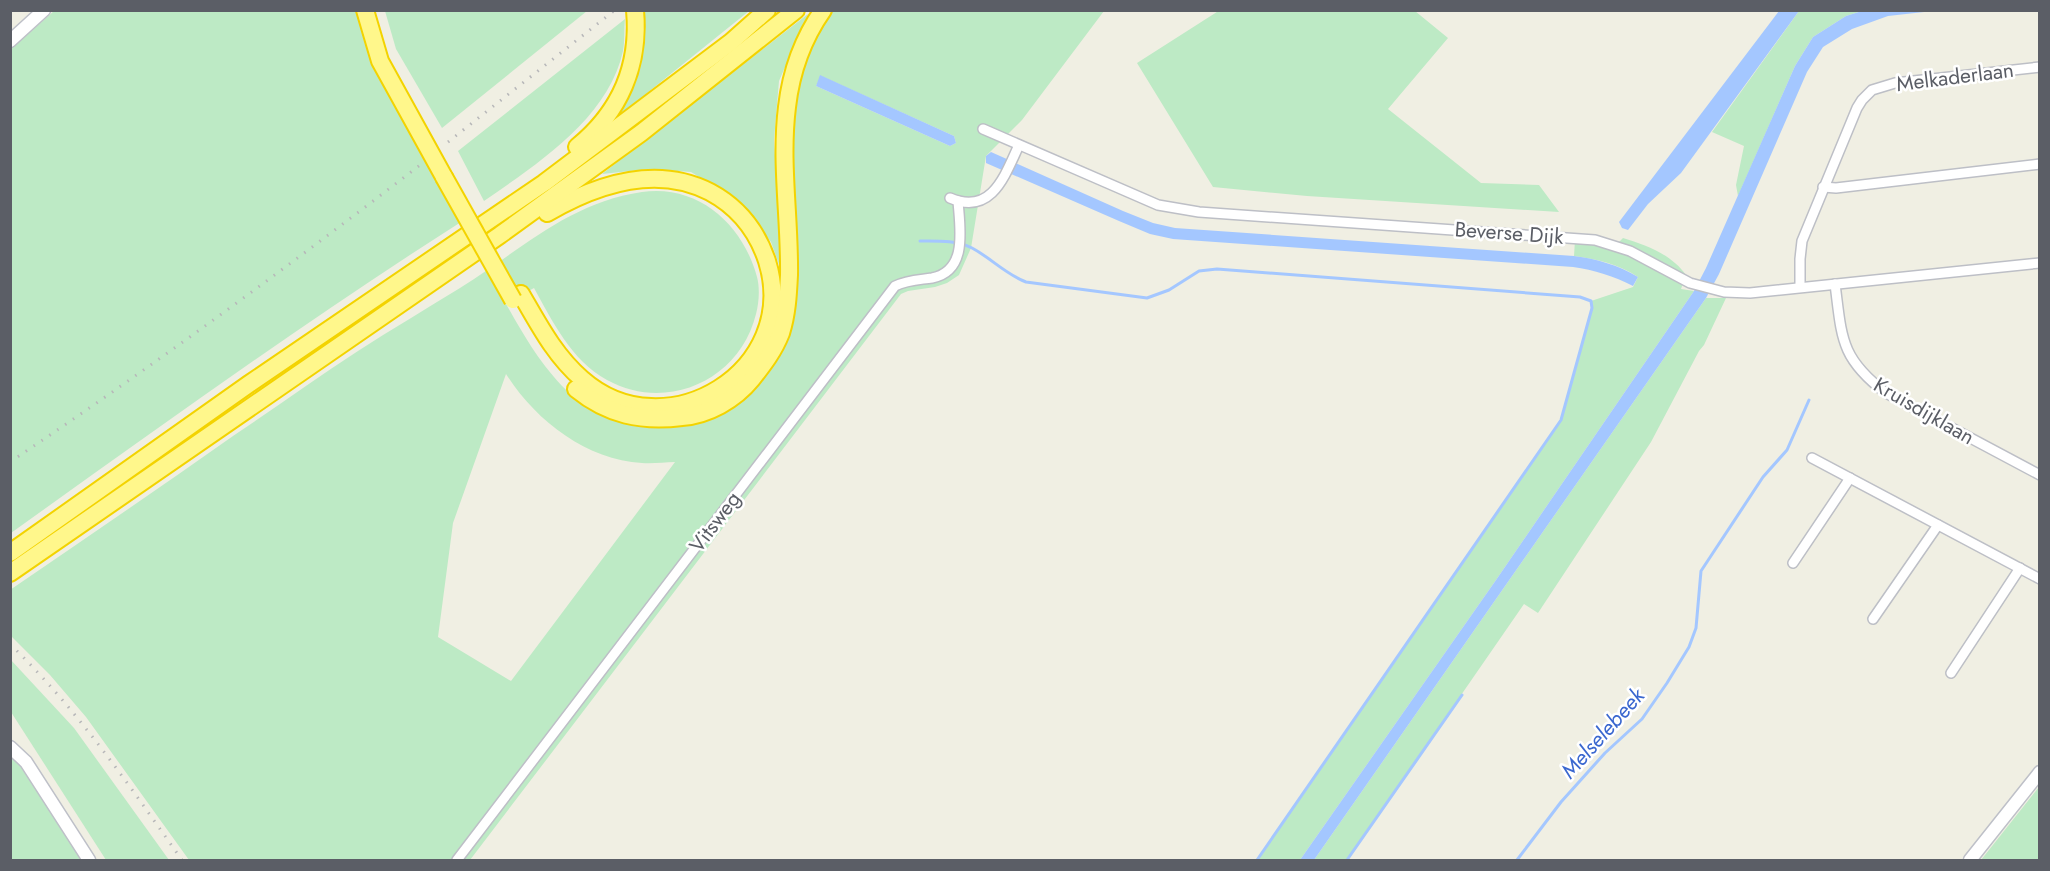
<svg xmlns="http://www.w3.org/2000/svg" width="2050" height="871" font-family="Jost,sans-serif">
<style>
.green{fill:#bdeac5;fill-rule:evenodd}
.water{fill:#a4c7ff}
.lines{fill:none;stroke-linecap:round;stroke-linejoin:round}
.stream{stroke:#a4c7ff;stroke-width:3}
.street-casing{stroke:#bdbfc6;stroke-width:12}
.secondary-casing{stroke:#bec0c8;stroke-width:15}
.highway-casing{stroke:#f3d300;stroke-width:20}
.street{stroke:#fff;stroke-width:9}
.secondary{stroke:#fff;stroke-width:12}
.highway{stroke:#fff78b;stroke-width:16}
.rail{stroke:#b7b7b9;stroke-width:3;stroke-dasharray:1.5 8;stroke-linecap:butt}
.highway-bridge-casing{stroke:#f3d300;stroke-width:20;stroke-linecap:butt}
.highway-bridge{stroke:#fff78b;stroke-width:16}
.labels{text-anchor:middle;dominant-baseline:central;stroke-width:5;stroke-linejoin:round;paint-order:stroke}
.street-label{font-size:21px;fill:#5b5e66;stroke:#fff}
.water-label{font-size:22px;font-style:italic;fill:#3a67cf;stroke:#fff}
</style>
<rect width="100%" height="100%" fill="#f0efe3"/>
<!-- green -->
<g class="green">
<path d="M1220 10 1415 11 1448 38 1388 109 1481 183 1539 185 1559 212 1307 196 1213 187 1137 63Z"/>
<path d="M54 11H359L439 180 437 182 461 222C307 320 159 427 11 533L10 50Z"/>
<path d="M385 11V10L587 11 442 128 396 49Z"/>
<path d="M641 11H749L616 118C632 85 652 49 641 11Z"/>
<path d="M830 11H1104L1022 120 986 156 971 248 959 275 947 283 935 287 908 291 901 294 470 860H189L86 717 50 675 11 636 10 590C85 539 159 488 233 436 275 408 316 378 358 351 392 329 426 309 460 288 521 250 568 203 642 192 699 184 743 225 757 277 760 288 759 303 756 314 740 380 667 413 607 380 571 360 553 322 534 288L503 305 506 304C541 366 579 429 660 427 676 426 690 425 705 420L786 337 793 107 804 55ZM821 76 954 136 956 143 950 146 816 86ZM506 374C535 420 586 460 642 463 653 464 664 462 675 462L511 681 438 637 453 523Z"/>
<path d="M1799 11H1862L1846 16 1813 37 1795 66 1738 196 1736 185 1744 146 1712 132Z"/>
<path d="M808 14 779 81 774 140 783 276 771 242 740 202 691 172 649 169 602 174Z"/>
<path d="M625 19C624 29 625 41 623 51 608 119 537 164 484 201L458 151Z"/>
<path d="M1623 238C1646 245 1671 254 1686 275L1681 289 1694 291 1496 580 1300 860H1257L1561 421 1592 308 1591 301 1633 287 1638 277C1619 264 1596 259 1574 256L1575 240 1613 248Z"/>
<path d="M1706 298H1726L1704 345 1699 351 1651 442 1538 613 1524 604 1347 860H1314Z"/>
<path d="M10 659 74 728 169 860H106L11 712Z"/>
<path d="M10 757 20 762 83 860H11Z"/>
<path d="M2039 787V860H1981Z"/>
</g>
<!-- water -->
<g class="water">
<path d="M1779 11H1799L1681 173 1648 204 1628 230 1622 228 1619 222Z"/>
<path d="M1862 11H1933L1888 16 1852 29 1823 47 1807 72 1719 274 1706 298 1314 860H1300L1496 580 1694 291 1706 268 1795 66 1813 37 1846 16Z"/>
<path d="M820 75 954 136 956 143 950 146 816 86Z"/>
<path d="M991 152 1123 211 1153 223 1175 228 1574 256C1597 259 1618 265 1638 277L1633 286C1614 276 1594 270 1573 267L1173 239 1150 234 1119 221 986 163V156Z"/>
</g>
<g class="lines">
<!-- stream -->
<g class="stream">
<path d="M920 241C937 241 957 240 972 248 991 258 1005 274 1026 282L1147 298 1169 290 1199 271 1217 269 1580 297 1591 301 1592 308 1561 420 1257 860"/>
<path d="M1347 860 1462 695"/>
<path d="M1517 860 1561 802 1605 753 1642 719 1667 683 1689 647 1696 628 1701 571 1763 477 1787 450 1809 400"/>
</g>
<!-- street casing -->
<g class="street-casing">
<g id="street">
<path d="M983 129 1158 205 1199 212 1595 240 1630 251 1690 283 1724 292 1750 293 2040 263"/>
<path d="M1823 187 1836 188 2040 164"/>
<path d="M950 198C992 216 1005 175 1019 145"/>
<path d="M1835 284C1842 338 1840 358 1886 393L2040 475"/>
<path d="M1800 287V259L1802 241 1857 108 1862 100 1872 90 1895 83 2040 67"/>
<path d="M1812 458 2040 579"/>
<path d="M1793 563 1850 478"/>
<path d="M1873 619 1938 525"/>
<path d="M1951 673 2020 568"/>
<path d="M457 860 895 286C907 280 918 280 932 278 968 271 960 229 958 201"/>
</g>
</g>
<!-- secondary casing -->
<g class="secondary-casing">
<g id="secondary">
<path d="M10 41 44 10"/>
<path d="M10 747 26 762 89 860"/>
<path d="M1970 860 2040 772"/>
</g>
</g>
<!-- highway casing -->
<g class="highway-casing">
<g id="highway">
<path d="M365 10 380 61 444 177"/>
<path d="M577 147C620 112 640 65 635 10"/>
<path d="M521 294C539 325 555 356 582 379 666 453 801 370 767 261 757 231 738 207 710 192 656 164 597 184 547 213"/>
<path d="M576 389C608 415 641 422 682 417 708 415 735 400 752 379 763 365 774 351 781 333 787 314 788 295 789 275 790 219 780 163 787 107 791 72 802 40 823 10"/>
<path d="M10 553 249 384 544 183 731 42 767 10"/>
<path d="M10 573 500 235 641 133 796 10"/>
</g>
</g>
<!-- street -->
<use href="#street" class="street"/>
<!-- secondary -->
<use href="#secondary" class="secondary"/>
<!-- highway -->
<use href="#highway" class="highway"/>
<!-- rail -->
<g class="rail">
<path d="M448 142 615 10"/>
<path d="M10 462C152 367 289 266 424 162"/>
<path d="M10 644C78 710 128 784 182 860"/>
</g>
<!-- highway-bridge casing -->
<g class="highway-bridge-casing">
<path id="highway-bridge" d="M444 177 513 300"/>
</g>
<!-- highway-bridge -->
<use href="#highway-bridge" class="highway-bridge"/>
</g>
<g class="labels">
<!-- street labels -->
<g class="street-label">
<text transform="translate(1955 77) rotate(-7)">Melkaderlaan</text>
<text transform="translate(1509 233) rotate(4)">Beverse Dijk</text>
<text transform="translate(1924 411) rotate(30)">Kruisdijklaan</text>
<text transform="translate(715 522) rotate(-53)">Vitsweg</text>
</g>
<!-- water labels -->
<g class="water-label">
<text transform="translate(1602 733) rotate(-48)">Melselebeek</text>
</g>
</g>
<!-- border -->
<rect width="2050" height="871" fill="none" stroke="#5b5e66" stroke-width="24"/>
</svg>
